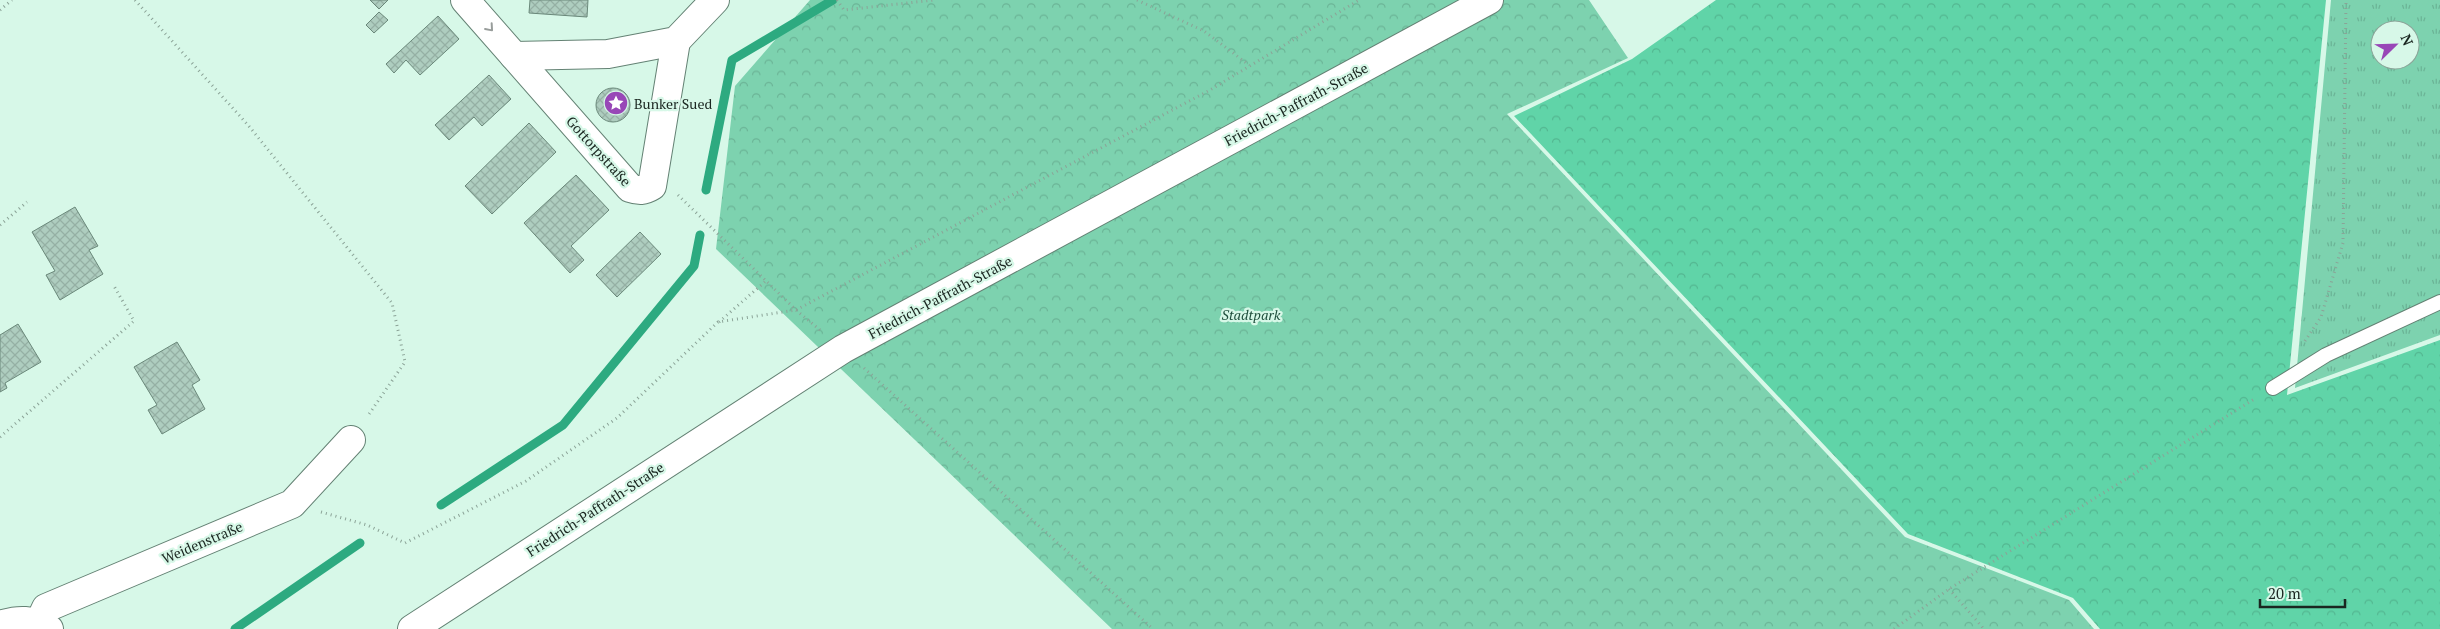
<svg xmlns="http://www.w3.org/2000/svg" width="2440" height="629" font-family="'PT Serif',serif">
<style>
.grass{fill:url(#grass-tufts);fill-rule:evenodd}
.forest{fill:url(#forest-crowns)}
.park{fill:url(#park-crowns)}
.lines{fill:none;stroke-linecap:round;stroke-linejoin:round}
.stream{stroke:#2daa80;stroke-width:9}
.building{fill:url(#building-cross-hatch);stroke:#6a887a}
.service-casing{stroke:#648274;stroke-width:16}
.minor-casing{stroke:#648274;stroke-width:30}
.secondary-casing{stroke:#648274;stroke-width:30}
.path{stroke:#8ba397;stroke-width:3;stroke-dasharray:1 4;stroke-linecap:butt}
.service{stroke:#fff;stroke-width:14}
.minor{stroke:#fff;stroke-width:28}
.secondary{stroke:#fff;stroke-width:28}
.oneway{stroke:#989d9b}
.labels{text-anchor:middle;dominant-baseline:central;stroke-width:4.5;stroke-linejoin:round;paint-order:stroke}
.poi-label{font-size:14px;fill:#1a2620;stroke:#d7f8e8;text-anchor:start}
.street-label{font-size:14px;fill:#1a2620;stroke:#d7f8e8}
.park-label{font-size:14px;font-style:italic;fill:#1f4f3d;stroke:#d7f8e8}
</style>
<defs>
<pattern id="grass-tufts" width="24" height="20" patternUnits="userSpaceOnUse" patternTransform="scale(1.25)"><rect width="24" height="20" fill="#7dd2af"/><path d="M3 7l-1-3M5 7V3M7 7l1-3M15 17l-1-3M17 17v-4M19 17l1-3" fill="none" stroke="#6bb496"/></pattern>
<pattern id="forest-crowns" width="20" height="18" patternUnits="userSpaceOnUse" patternTransform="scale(1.25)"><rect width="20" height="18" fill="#60d4a8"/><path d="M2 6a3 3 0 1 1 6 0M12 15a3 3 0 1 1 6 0" fill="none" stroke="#53b690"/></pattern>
<pattern id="park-crowns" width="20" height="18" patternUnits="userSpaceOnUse" patternTransform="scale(1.25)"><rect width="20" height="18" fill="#7dd2af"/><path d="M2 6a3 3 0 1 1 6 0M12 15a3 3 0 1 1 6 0" fill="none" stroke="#6bb496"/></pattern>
<pattern id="building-cross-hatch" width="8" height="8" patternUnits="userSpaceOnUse" patternTransform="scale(1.25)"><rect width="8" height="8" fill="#aecdbf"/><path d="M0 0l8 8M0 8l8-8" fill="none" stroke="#95b0a4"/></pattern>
</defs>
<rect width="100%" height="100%" fill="#d7f8e8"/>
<!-- grass -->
<path class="grass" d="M2331 0H2440V335L2295 388ZM2380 30H2410V60H2380Z"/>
<!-- forest -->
<path class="forest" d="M1716 0H2326L2287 395 2440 340V629H2100L2073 598 1908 534 1514 116 1632 59Z"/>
<!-- park -->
<path class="park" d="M810 0H1589L1628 58 1507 114 1905 537 2069 600 2094 629H1112L716 249 735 86Z"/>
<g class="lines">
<!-- stream -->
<g class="stream">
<path d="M706 190 732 60 833 0"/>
<path d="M441 505 563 425 694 266 700 235"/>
<path d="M235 629 360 543"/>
</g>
</g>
<!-- building -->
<g class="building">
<path d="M370 0H388L379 9Z"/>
<path d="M530 0H588L587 17 529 13Z"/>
<path d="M379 12 388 20 374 33 366 25Z"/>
<path d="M438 16 459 39 420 75 406 60 394 73 386 64Z"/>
<path d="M489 75 511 99 482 126 474 117 449 140 435 125Z"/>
<circle cx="613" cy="105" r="17"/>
<path d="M529 123 556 152 492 214 465 186Z"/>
<path d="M576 175 609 210 571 246 584 260 570 273 524 223Z"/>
<path d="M75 207 98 246 89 250 103 274 60 300 46 275 55 271 32 232Z"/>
<path d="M640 232 661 254 617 297 596 275Z"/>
<path d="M18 324 41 362 5 383 7 388 0 392V335Z"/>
<path d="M177 342 200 380 192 385 205 409 162 434 148 410 157 405 134 367Z"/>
</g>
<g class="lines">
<!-- service casing -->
<g class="service-casing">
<path id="service" d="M2273 388 2326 355 2440 302"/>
</g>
<!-- minor casing -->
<g class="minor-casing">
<g id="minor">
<path d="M465 0 630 188C639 191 644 191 652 186L676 41"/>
<path d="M514 56 608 54 676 41 715 0"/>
<path d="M39 623 46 608 292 504 351 440"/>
<path d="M0 625C18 619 33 619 49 629"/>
</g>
</g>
<!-- secondary casing -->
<g class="secondary-casing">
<path id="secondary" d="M412 629 843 349 1489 0"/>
</g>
<!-- path -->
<g class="path">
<path d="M135 0 248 125 392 303 405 362 367 417"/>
<path d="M837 0 844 10 934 0"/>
<path d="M1137 0 1204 31 1249 65"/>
<path d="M0 10 12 0"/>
<path d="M678 195 796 310 820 330"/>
<path d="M0 225 27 202"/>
<path d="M719 322 767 280"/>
<path d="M2305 341 2321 317 2343 243 2346 0"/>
<path d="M864 368 1153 629"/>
<path d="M0 437 134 321 114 286"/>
<path d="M321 512 367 525 405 543 526 481 617 418 718 322 796 310 1210 90 1359 0"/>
<path d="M1949 589 1984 629"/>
<path d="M1894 629 1949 589 2256 398"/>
</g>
<!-- service -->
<use href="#service" class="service"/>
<!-- minor -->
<use href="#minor" class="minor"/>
<!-- secondary -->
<use href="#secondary" class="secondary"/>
</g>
<!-- one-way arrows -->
<defs><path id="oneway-chevron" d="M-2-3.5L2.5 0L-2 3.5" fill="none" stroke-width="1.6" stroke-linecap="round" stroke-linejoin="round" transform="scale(1.25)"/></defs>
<use class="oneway" href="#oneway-chevron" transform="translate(490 28) rotate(49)"/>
<!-- icons -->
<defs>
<g id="sight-disc" transform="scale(1.25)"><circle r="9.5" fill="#9847b7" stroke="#d7f8e8"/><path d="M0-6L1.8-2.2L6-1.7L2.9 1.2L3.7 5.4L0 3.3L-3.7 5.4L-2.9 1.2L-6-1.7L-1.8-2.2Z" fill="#fff"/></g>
</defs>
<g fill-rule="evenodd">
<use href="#sight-disc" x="616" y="103"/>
</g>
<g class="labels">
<!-- poi labels -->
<g class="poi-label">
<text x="634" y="103">Bunker Sued</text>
</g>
<!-- street labels -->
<g class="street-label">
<text transform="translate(1296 104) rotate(-28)">Friedrich-Paffrath-Straße</text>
<text transform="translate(599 151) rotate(48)">Gottorpstraße</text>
<text transform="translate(940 297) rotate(-28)">Friedrich-Paffrath-Straße</text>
<text transform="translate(595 509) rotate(-33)">Friedrich-Paffrath-Straße</text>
<text transform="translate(202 542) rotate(-23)">Weidenstraße</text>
</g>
<!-- park labels -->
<g class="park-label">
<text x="1251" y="314">Stadtpark</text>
</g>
</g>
<!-- north arrow -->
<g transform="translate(2395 45) rotate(67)"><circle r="24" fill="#d7f8e8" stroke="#8ba498"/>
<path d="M0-4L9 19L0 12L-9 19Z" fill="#9847b7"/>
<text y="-8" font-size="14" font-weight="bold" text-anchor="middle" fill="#1a2620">N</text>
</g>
<!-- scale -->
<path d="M2260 599v8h85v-8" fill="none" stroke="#1a2620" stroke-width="2.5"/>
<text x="2268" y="599" font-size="15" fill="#1a2620" stroke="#d7f8e8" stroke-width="4" paint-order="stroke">20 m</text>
</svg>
